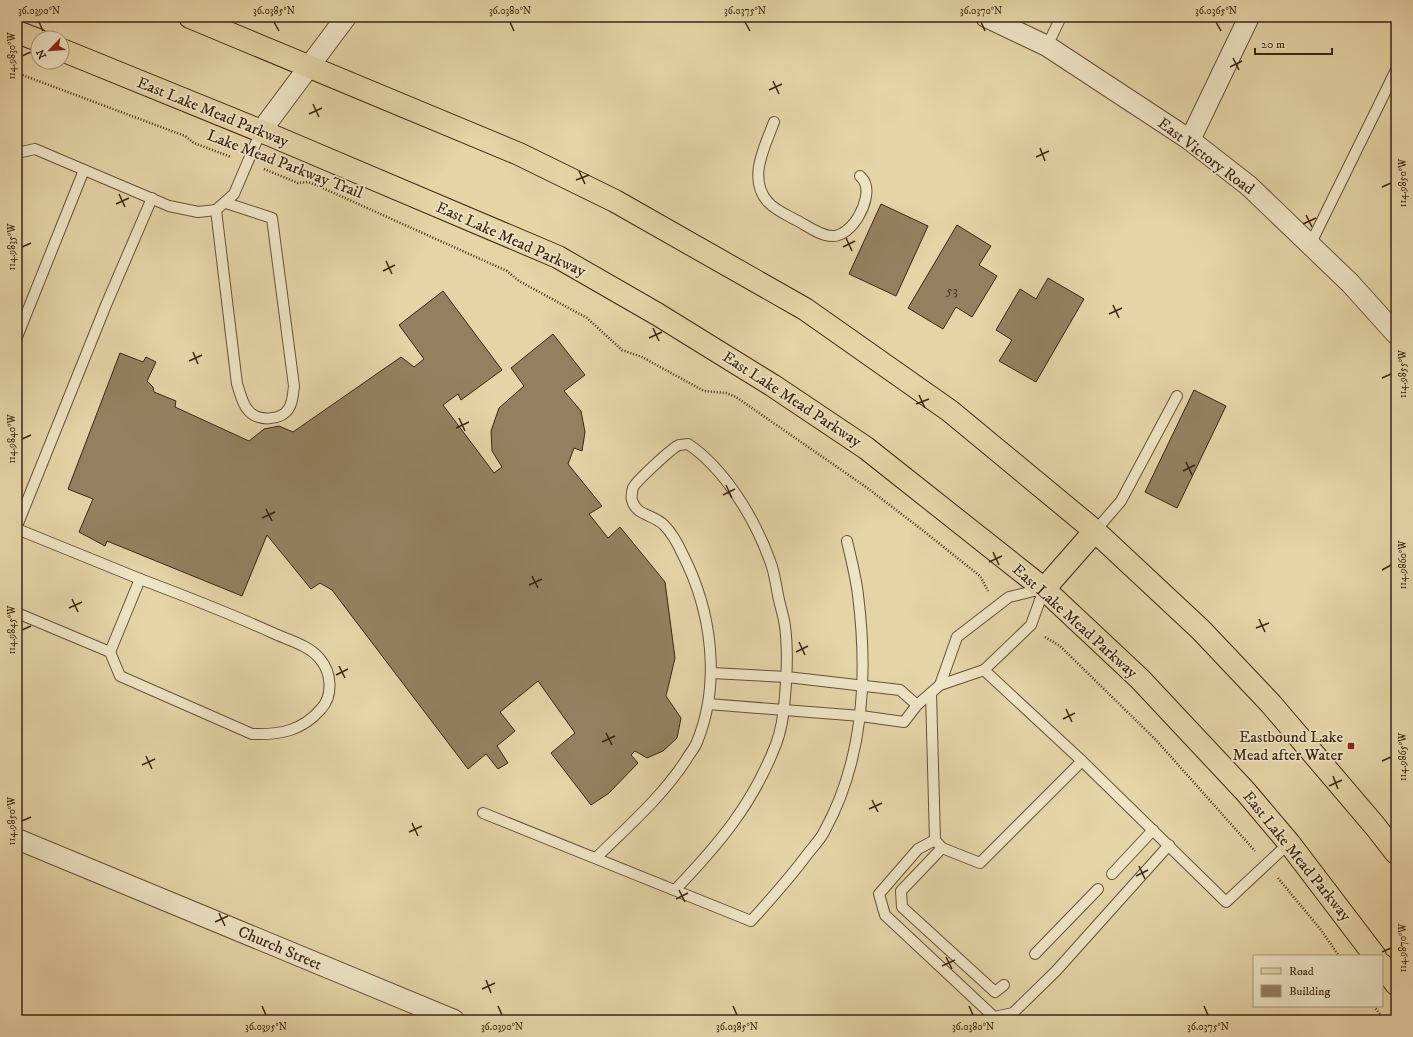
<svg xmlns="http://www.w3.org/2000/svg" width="1413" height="1037" font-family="'IM FELL DW Pica',serif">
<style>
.building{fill:#948061;stroke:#3d2516}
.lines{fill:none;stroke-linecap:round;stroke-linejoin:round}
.service-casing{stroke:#67513a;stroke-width:12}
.minor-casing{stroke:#67513a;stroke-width:22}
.primary-casing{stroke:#3d2516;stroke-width:24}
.path{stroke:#3d2516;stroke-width:2.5;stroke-dasharray:1 2;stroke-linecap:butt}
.service{stroke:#ede3c5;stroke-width:10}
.minor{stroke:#ede3c5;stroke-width:20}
.primary{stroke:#e4d4a6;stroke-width:22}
.ticks{fill:none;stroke:#3d2516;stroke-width:1.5}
.poi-dot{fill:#8f2418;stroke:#ede3c5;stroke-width:1.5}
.labels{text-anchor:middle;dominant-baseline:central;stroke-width:3.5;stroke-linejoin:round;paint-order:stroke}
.number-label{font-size:14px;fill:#533c29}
.street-label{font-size:16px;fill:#3d2516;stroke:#ede3c5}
.poi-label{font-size:16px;fill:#3d2516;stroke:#ede3c5;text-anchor:end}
.neatline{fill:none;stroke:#3d2516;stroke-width:1.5}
.ticks-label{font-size:10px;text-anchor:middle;fill:#3d2516}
</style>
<rect width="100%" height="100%" fill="#e4d4a6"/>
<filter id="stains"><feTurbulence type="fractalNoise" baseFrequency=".005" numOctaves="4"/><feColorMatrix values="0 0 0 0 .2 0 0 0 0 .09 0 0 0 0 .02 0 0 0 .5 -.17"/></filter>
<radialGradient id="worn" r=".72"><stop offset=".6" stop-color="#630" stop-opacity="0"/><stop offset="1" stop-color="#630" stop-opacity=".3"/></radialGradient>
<!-- building -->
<g class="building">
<path d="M881 204 928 226 896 296 849 274Z"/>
<path d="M957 225 991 246 979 265 997 276 972 317 956 307 943 329 908 308Z"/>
<path d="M1048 278 1084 299 1036 382 999 361 1012 340 996 330 1020 289 1036 299Z"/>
<path d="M443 291 502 370 461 400 458 394 443 405 494 473 502 467 492 451 491 431 499 408 524 386 511 368 553 334 585 375 564 391 581 411 585 432 582 451 574 448 568 464 602 506 589 514 608 538 620 527 665 582 675 658 666 696 681 718 677 738 663 751 647 758 635 751 631 755 638 763 609 793 591 805 551 753 575 733 538 681 500 712 515 731 497 746 508 763 498 769 486 754 468 769 332 590 320 583 311 589 267 535 242 596 107 541 105 546 79 532 93 499 68 489 120 353 143 362 146 357 156 362 147 381 153 387 154 392 176 401 175 407 249 441 264 429 279 426 293 432 401 357 414 367 424 359 399 325Z"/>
<path d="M1194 390 1226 406 1177 508 1145 492Z"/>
</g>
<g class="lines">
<!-- service casing -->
<g class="service-casing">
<g id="service">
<path d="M1047 46 1061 17"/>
<path d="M774 122C765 146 747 179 768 202 775 210 787 215 796 220 806 225 820 236 832 236 852 237 872 200 865 183 864 180 862 178 860 176"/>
<path d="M17 153 35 149 169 206 198 212 216 210 234 194 261 131"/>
<path d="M216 210 237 384C240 392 242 404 248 410 257 422 282 421 289 408 293 402 293 393 294 386L272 218 226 203"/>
<path d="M1310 245 1396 70"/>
<path d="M17 337 84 170"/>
<path d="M17 526 106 305 152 198"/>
<path d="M17 529 140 579 110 652 17 613"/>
<path d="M1095 531 1121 501 1177 396"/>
<path d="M110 652 120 676 252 734C280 735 302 731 321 709 333 696 332 673 320 659 309 645 288 640 273 633 229 613 185 596 140 579"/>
<path d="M984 670 1082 761 1226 902 1289 843"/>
<path d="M712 673 787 677 900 690 917 705"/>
<path d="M940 685 957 637 1009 597 1042 589"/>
<path d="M931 693 935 840 942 848 980 863 1082 761"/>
<path d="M708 704 861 716 904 722 917 705 940 685 984 670 1031 625 1044 589"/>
<path d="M483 813 751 921C770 900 789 879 806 856 812 848 820 840 824 832 864 760 868 675 858 595 856 577 851 559 847 541"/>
<path d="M935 840 918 849 879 894 885 915 994 1017 1013 1013 1056 971 1169 845"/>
<path d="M942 848 901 891 902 907 995 992 1004 985"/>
<path d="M596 858C627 827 662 797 686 760 689 754 695 748 697 742 721 683 712 612 683 555 678 544 673 534 664 525 653 514 636 516 632 500 631 498 632 491 633 488 635 482 672 448 679 445 681 445 685 444 688 444 725 469 755 519 770 561 775 573 776 587 779 600 781 609 784 618 785 626 788 649 787 673 785 696 784 711 782 729 776 744 753 804 719 844 675 890"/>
<path d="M1112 874 1153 830"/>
<path d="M1035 954 1098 889"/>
</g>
</g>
<!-- minor casing -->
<g class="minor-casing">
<g id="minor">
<path d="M986 17 1047 46 1190 140 1249 186 1350 283 1396 334"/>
<path d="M261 131 346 17"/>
<path d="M1190 140 1249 17"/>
<path d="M17 839 454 1020"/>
</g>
</g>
<!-- primary casing -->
<g class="primary-casing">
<g id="primary">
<path d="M190 17 519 154 615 201 805 309 950 411 1095 531 1201 630 1271 704 1375 826 1396 853"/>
<path d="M17 32 38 40"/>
<path d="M62 50 261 131 558 257 657 314 772 385 866 448 1044 589 1140 679 1245 791 1289 843 1375 956"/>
<path d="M1044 589 1095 531"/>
<path d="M1382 965 1396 984"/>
</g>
</g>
<!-- path -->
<g class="path">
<path d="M17 73 185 136 194 143 231 157"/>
<path d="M264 169 298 183 308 182 316 185 507 271 519 281 587 318 622 350 642 357 704 391 726 393 736 397 866 487 921 529 980 576 988 591"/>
<path d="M1045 637 1060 646 1156 740 1255 851"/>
<path d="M1278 878 1321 930 1339 956"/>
<path d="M1374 1006 1384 1020"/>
</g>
<!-- service -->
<use href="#service" class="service"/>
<!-- minor -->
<use href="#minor" class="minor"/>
<!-- primary -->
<use href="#primary" class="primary"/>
</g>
<!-- ticks -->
<path class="ticks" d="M39 22 43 31M274 22 279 31M510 22 514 31M745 22 750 31M981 22 985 31M1216 22 1221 31M22 56 31 52M1233 58 1239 70M1230 67 1242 61M773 81 779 94M769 90 782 84M313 104 319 117M309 114 322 108M1040 148 1045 161M1036 157 1049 151M579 171 585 184M576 180 589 175M1382 187 1391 183M119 194 125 207M116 204 129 198M1306 215 1312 227M1303 224 1316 218M846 238 852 251M22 247 31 243M843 247 855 241M386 261 392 274M383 271 395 265M1113 305 1119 318M1109 314 1122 308M653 328 659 341M649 338 662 332M193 352 198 364M189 361 202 355M1382 378 1391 374M919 395 925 408M916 404 929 399M459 418 465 431M456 428 469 422M22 439 31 435M1186 462 1192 475M1183 471 1195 465M726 485 732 498M723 495 735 489M266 509 272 521M262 518 275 512M993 552 999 565M989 562 1002 556M1382 570 1391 565M532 576 538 588M529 585 542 579M72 599 78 612M69 608 82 602M1259 619 1265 632M1256 628 1269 623M22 630 31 626M799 642 805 655M796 652 808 646M339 666 345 678M336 675 348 669M1066 709 1072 722M1063 719 1075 713M606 733 612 745M602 742 615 736M146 756 152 769M1382 761 1391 757M142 765 155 759M1333 776 1338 789M1329 786 1342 780M872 800 878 812M869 809 882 803M22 821 31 817M412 823 418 836M409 832 422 826M1139 866 1145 879M1136 876 1148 870M679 890 685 902M676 899 688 893M219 913 225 926M215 922 228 916M1382 952 1391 948M946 957 952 969M942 966 955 960M486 980 491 993M482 989 495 983M262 1006 266 1015M498 1006 502 1015M733 1006 737 1015M969 1006 973 1015M1204 1006 1208 1015"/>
<!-- markers -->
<rect class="poi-dot" x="1347" y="742" width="8" height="8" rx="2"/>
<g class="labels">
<!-- number labels -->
<g class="number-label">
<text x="952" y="291">53</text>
</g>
<!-- street labels -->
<g class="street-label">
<text transform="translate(213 112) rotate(22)">East Lake Mead Parkway</text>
<text transform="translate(1206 156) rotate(37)">East Victory Road</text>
<text transform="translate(285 164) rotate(21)">Lake Mead Parkway Trail</text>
<text transform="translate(511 239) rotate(24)">East Lake Mead Parkway</text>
<text transform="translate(792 399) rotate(33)">East Lake Mead Parkway</text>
<text transform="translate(1075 621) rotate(42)">East Lake Mead Parkway</text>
<text transform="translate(1297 856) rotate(51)">East Lake Mead Parkway</text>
<text transform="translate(280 948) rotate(23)">Church Street</text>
</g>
<!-- poi labels -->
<g class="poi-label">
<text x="1343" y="737">Eastbound Lake<tspan x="1343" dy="18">Mead after Water</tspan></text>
</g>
</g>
<!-- margin -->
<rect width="1413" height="1037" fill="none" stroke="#e4d4a6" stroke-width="44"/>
<!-- legend -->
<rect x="1253" y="955" width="130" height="52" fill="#ede3c5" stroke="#a7977f"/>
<rect x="1261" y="968" width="20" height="6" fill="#e4d4a6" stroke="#a7977f"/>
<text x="1289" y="975" font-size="12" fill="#3d2516">Road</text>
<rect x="1261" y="985" width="20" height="12" fill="#948061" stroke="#a7977f"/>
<text x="1289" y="995" font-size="12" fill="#3d2516">Building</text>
<!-- north arrow -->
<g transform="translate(50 50) rotate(245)"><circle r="19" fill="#ede3c5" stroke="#a7977f"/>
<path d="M0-3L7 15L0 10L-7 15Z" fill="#8f2418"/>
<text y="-6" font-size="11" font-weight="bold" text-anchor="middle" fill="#3d2516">N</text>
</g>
<!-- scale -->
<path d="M1255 48v6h77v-6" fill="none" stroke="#3d2516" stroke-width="2"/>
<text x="1261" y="48" font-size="12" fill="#3d2516" stroke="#ede3c5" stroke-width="3" paint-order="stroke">20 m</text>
<rect x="22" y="22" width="1369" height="993" class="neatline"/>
<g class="ticks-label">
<text x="39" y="14">36.0390°N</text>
<text x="274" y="14">36.0385°N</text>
<text x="510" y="14">36.0380°N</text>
<text x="745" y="14">36.0375°N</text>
<text x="981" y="14">36.0370°N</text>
<text x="1216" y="14">36.0365°N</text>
<text transform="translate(11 56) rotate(-90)" y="4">114.9830°W</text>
<text transform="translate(1402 183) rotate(-90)" y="4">114.9850°W</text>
<text transform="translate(11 247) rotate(-90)" y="4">114.9835°W</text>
<text transform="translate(1402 374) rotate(-90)" y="4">114.9855°W</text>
<text transform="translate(11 439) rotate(-90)" y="4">114.9840°W</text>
<text transform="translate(1402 565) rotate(-90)" y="4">114.9860°W</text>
<text transform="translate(11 630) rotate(-90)" y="4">114.9845°W</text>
<text transform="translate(1402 757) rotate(-90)" y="4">114.9865°W</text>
<text transform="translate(11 821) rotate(-90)" y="4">114.9850°W</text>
<text transform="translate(1402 948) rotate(-90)" y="4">114.9870°W</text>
<text x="266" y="1030">36.0395°N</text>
<text x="502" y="1030">36.0390°N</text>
<text x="737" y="1030">36.0385°N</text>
<text x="973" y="1030">36.0380°N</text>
<text x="1208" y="1030">36.0375°N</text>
</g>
<rect width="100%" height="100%" filter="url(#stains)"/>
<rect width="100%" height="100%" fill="url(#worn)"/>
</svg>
